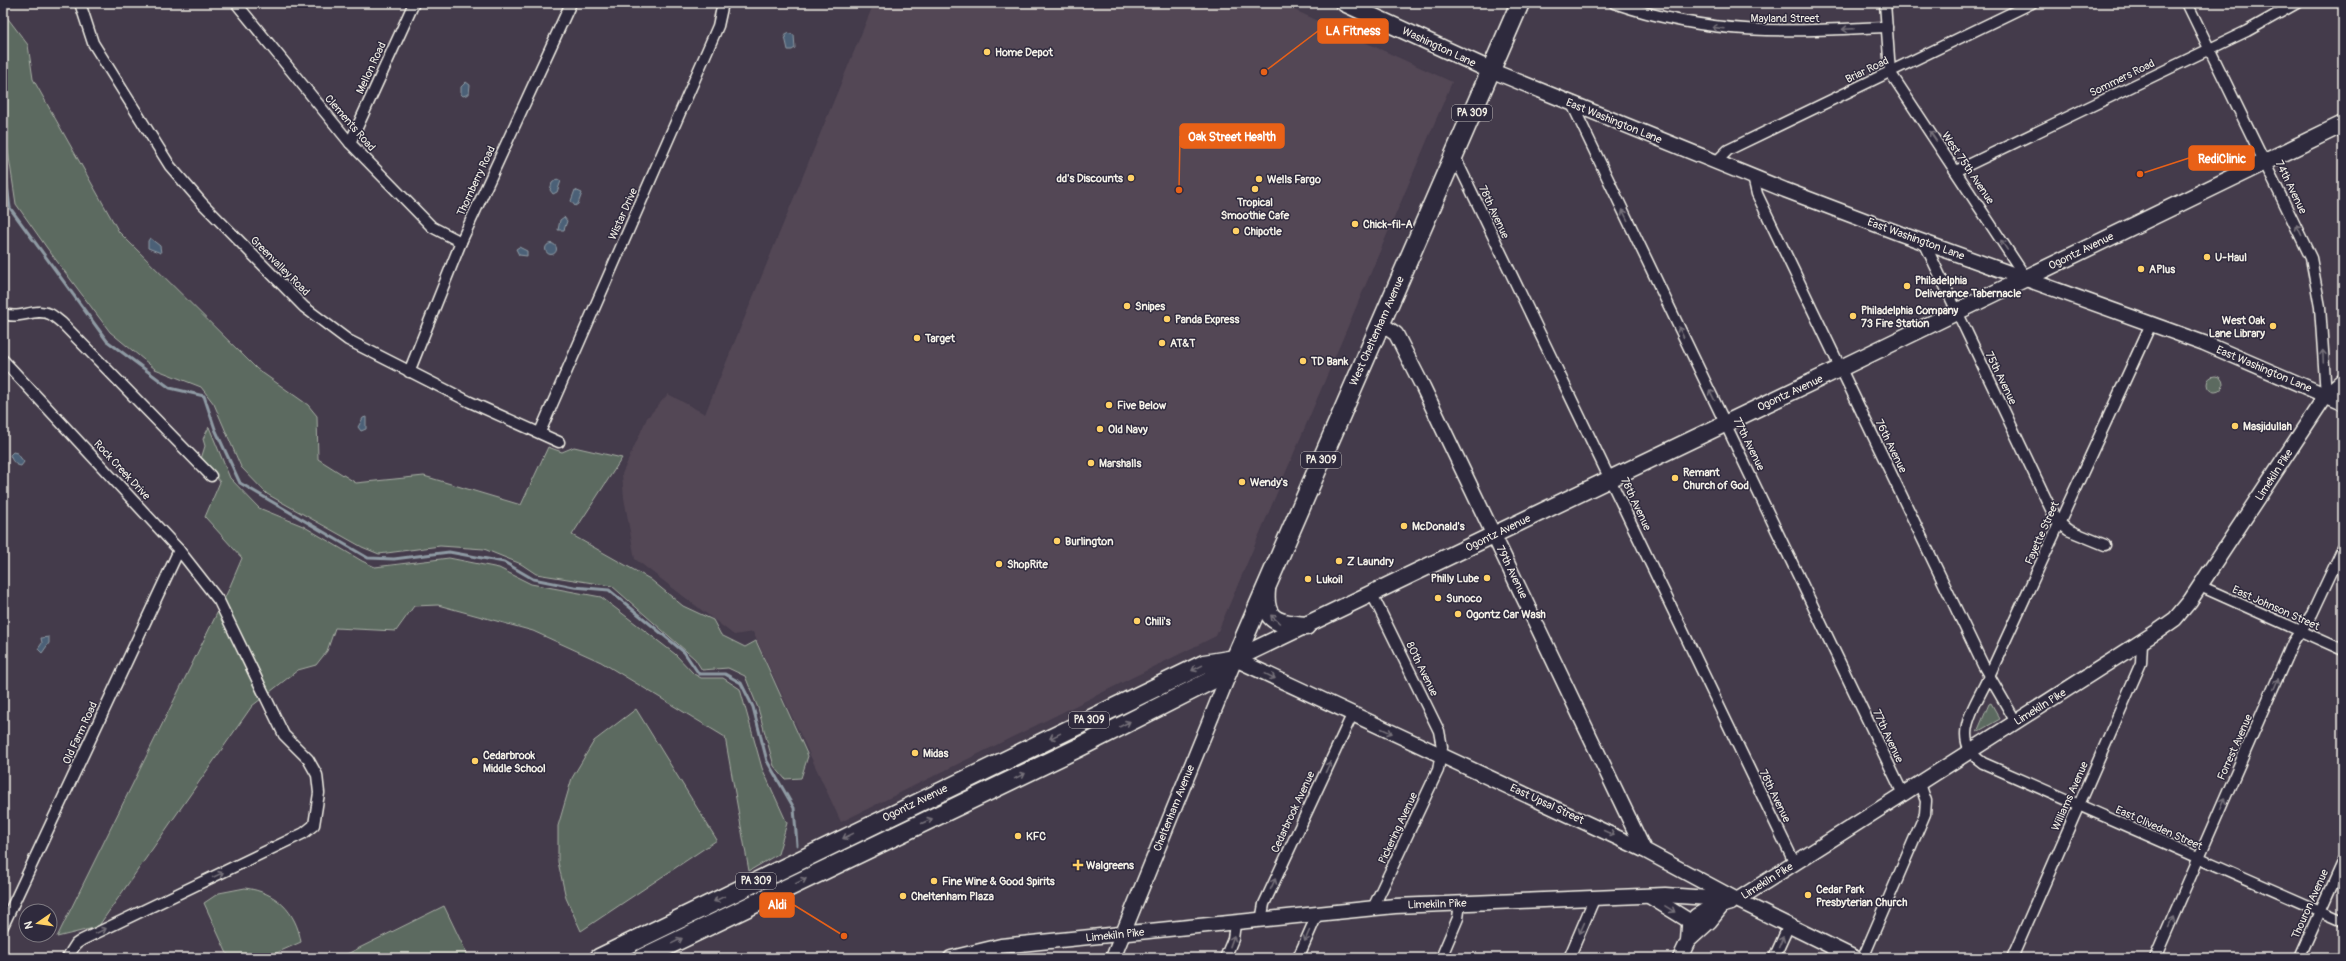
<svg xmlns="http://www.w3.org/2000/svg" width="2346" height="961" font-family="Pangolin,sans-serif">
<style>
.built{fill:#534755}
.green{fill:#5b6b61;stroke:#a8aea4}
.water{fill:#4c6177;stroke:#8f9ba4}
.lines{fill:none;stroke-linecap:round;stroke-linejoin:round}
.stream{stroke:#8f9ba4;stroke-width:3}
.street-casing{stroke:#f4f1e8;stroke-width:13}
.secondary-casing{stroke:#f4f1e8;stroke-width:17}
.primary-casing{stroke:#f4f1e8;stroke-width:19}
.highway-casing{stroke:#f4f1e8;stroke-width:21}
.street{stroke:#2f2a3d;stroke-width:10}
.secondary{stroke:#2f2a3d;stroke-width:14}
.primary{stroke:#2f2a3d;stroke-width:16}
.highway{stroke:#2f2a3d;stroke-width:18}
.oneway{stroke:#747079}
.poi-dot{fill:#ffd166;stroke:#2f2a3d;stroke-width:1.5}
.labels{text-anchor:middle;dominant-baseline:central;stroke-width:3;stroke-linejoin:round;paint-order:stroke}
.shield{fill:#2f2a3d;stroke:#b9b5b5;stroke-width:1}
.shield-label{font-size:10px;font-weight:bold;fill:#f4f1e8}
.street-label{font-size:11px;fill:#f4f1e8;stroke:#2f2a3d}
.poi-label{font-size:11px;font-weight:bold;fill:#f4f1e8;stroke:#2f2a3d;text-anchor:start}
.leader{fill:none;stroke:#e96117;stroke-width:1.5}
.callout-dot{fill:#e96117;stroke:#2f2a3d;stroke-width:1.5}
.callout{fill:#e96117;stroke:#e96117;stroke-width:1.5}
.callout-label{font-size:12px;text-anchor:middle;font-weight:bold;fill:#fff}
</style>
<rect width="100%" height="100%" fill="#443b4b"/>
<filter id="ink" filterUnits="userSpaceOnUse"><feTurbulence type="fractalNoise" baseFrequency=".025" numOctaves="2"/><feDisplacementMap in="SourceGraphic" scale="8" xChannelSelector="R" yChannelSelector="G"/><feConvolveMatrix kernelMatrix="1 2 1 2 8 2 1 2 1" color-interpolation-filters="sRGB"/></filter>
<g filter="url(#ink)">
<!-- built -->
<path class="built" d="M874 3H1279L1452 82 1216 636 841 822 753 632 734 635 635 559 624 498 622 474 647 418 668 394 705 414Z"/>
<!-- green -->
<g class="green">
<path d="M3 12 28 45 33 79 119 232 257 369 308 405 317 416 318 459 356 483 424 476 521 505 548 447 562 452 574 447 622 458 572 535 650 579 683 606 713 620 721 635 745 647 756 641 808 756 801 778 785 779 774 766 758 708 745 676 728 668 702 670 695 659 612 586 536 574 521 564 484 549 440 546 379 554 362 547 267 494 241 467 214 404 201 387 155 369 110 332 47 248 16 204 7 144 3 137Z"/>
<circle cx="2215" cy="384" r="8"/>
<path d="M209 427 230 478 259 508 303 526 362 561 375 567 449 558 499 568 531 584 601 597 675 654 694 674 701 678H723L740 689 762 768 787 823 778 854 749 871 725 737 601 662 533 631 438 605 414 606 396 631 335 628 327 651 316 665 298 670 252 706 98 927 57 937 228 591 242 558 205 517 220 482 201 459 205 446 203 439Z"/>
<path d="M1991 703 2000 719 1977 732 1989 704Z"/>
<path d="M636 709 717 840 581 931 566 898 558 862V826L572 778 594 741Z"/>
<path d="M245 888C276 892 296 911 301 942L265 958H229L204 903 219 893Z"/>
<path d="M444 906 469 958H339Z"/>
</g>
<!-- water -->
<g class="water">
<path d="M787 33 794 35 795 48 792 50H788L785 37Z"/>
<path d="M466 82 470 85 469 94 463 96 461 94V87Z"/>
<path d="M557 179 561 181 557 192 553 194 550 190 552 183Z"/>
<path d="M575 190 582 193 578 204 575 206 571 201Z"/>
<path d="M564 217 567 221 564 230H558L560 220Z"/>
<path d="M150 238 160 246 161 253 148 248V241Z"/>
<circle cx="551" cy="249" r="5.5"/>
<path d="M519 247 527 251V256L519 255 516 249Z"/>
<path d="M366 417V429L361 431 358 427 363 418Z"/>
<path d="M13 452 17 453 24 462 21 466C15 465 12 461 10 455Z"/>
<path d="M49 637V643L42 653 38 649 42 643 41 638Z"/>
</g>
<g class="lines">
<!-- stream -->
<path class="stream" d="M3 154 10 208 107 341 170 388 204 396 215 429 240 483 368 558 394 559 449 552 504 562 533 579 574 587 609 590 684 652 699 674H725L741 683 753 707 767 761 794 808 797 845"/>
<!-- street casing -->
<g class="street-casing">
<g id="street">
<path d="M80 3 93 43 170 166 202 203 304 307 348 340 470 402 559 442"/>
<path d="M236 3 350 143 432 227 461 242"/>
<path d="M1614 3C1711 36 1787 32 1887 27"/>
<path d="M1885 3 1890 72 2026 278"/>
<path d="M2187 3 2311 258 2320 307 2326 395"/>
<path d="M1572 104 1903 794"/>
<path d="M350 143 414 3"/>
<path d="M1454 155 1795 864"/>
<path d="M1716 162 1728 150 2032 3"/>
<path d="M1956 171 2247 31 2297 3"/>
<path d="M1753 177 1757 194 1983 665 2016 722"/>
<path d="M1924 242 2056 520 2068 530 2105 545"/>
<path d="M3 313C17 321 35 307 50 314 54 316 58 320 62 323L211 476"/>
<path d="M2151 324 1989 676C1976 705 1948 740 1983 763L2343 921"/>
<path d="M3 360 179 550 219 601 284 735 308 759 317 775 319 793 314 825 304 833 82 940 76 944 67 958"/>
<path d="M409 372 461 242 571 3"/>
<path d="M540 432 718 26 723 3"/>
<path d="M2200 586 2343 650"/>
<path d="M1372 594 1439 731 1442 747 1438 770 1373 908"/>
<path d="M1261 921 1264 904 1352 715"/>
<path d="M3 926 179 550"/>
<path d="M1225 958 1233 939 1235 924"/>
<path d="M1298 958 1317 915"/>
<path d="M1441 958 1458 918 1460 904"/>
<path d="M1569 958 1595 897"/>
<path d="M1774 958 1789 925"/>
<path d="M1863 958 1925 814 1926 801 1920 784"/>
<path d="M2012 958 2141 663 2142 642"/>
<path d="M2155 958 2293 642 2312 614 2343 548"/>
<path d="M2299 958 2343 860"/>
</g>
</g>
<!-- secondary casing -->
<g class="secondary-casing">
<g id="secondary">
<path d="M1490 70 1785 190 1901 234 2204 343 2343 403"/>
<path d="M1380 323 1396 334 1423 387 1644 850"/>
<path d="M1649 896 1691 922"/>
<path d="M1688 941 1710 921 1722 906"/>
<path d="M951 958 1001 946 1395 906 1665 895 1737 900 2158 631 2175 619 2190 601 2326 395 2343 380"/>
<path d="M1113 958 1235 659 1644 850 1737 900 1855 958"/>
<path d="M1680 958 1688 941 1689 926 1696 916 1706 910 1731 903"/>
</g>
</g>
<!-- primary casing -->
<g class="primary-casing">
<g id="primary">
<path d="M1344 3 1490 70"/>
<path d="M1235 659 1841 368 2343 124"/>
</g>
</g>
<!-- highway casing -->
<g class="highway-casing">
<g id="highway">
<path d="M1266 590C1263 622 1279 624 1306 626"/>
<path d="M599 958 1204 664 1235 659"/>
<path d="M642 958 1078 748 1212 680 1235 659 1520 3"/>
</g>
</g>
<!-- street -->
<use href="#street" class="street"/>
<!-- secondary -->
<use href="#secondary" class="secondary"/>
<!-- primary -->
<use href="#primary" class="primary"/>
<!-- highway -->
<use href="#highway" class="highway"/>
</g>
<!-- one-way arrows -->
<defs><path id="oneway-shaft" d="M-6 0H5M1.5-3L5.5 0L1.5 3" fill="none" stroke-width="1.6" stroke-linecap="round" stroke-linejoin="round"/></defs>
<g class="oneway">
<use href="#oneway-shaft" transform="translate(1718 28) rotate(-173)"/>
<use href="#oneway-shaft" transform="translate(1848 29) rotate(177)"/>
<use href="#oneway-shaft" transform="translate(1933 136) rotate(-124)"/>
<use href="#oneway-shaft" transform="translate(1625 215) rotate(-116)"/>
<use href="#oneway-shaft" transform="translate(2299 230) rotate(-116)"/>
<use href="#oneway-shaft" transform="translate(2004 245) rotate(-123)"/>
<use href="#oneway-shaft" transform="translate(1681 332) rotate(-116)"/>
<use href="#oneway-shaft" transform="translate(2323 356) rotate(-93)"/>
<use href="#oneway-shaft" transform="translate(1712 395) rotate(-116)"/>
<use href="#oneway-shaft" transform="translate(1275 619) rotate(-138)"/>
<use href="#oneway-shaft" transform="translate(1197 668) rotate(154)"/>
<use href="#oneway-shaft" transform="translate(1270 676) rotate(26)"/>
<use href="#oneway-shaft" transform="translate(2276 684) rotate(-67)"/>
<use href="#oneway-shaft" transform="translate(1125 724) rotate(-27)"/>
<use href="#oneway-shaft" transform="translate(1387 731) rotate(25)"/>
<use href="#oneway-shaft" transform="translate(1055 736) rotate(154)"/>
<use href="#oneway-shaft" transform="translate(1328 767) rotate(-65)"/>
<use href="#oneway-shaft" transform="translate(1020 776) rotate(-26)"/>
<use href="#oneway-shaft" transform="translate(2223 803) rotate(-66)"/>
<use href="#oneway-shaft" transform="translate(927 821) rotate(-24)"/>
<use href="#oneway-shaft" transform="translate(1609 833) rotate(25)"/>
<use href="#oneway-shaft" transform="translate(848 836) rotate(154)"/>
<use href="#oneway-shaft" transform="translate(218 875) rotate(-25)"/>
<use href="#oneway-shaft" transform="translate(801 881) rotate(-26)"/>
<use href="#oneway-shaft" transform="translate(1273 884) rotate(-65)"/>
<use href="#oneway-shaft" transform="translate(719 899) rotate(154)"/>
<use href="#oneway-shaft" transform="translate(1670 909) rotate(32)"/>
<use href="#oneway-shaft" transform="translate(2171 922) rotate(-66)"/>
<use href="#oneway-shaft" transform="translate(1582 928) rotate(114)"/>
<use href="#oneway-shaft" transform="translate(101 931) rotate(-26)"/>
<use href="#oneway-shaft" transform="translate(1307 936) rotate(114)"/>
<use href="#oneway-shaft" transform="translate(677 941) rotate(-26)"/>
<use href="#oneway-shaft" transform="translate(1232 941) rotate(-70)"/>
<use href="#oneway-shaft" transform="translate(1781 942) rotate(-67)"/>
</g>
</g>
<!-- markers -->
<g class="poi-dot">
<circle cx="987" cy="52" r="4"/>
<circle cx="1131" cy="178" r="4"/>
<circle cx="1259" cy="179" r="4"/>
<circle cx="1255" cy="189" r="4"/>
<circle cx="1355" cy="224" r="4"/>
<circle cx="1236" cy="231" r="4"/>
<circle cx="2207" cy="257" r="4"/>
<circle cx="2141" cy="269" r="4"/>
<circle cx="1907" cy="286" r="4"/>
<circle cx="1127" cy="306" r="4"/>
<circle cx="1853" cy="316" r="4"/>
<circle cx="1167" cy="319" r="4"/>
<circle cx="2273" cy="326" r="4"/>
<circle cx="917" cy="338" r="4"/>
<circle cx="1162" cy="343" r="4"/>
<circle cx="1303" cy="361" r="4"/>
<circle cx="1109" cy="405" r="4"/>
<circle cx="2235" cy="426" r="4"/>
<circle cx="1100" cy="429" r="4"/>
<circle cx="1091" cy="463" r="4"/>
<circle cx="1675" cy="478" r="4"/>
<circle cx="1242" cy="482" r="4"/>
<circle cx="1404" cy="526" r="4"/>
<circle cx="1057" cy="541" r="4"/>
<circle cx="1339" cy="561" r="4"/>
<circle cx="999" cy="564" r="4"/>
<circle cx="1487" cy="578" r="4"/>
<circle cx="1308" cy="579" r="4"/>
<circle cx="1438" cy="598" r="4"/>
<circle cx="1458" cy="614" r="4"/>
<circle cx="1137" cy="621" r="4"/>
<circle cx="915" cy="753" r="4"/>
<circle cx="475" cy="761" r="4"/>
<circle cx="1018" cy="836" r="4"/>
<path d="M1076 859h4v4h4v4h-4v4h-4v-4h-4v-4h4z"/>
<circle cx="934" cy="881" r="4"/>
<circle cx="1808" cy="895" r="4"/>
<circle cx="903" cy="896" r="4"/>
</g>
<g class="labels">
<!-- shield labels -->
<g class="shield">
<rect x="1452" y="105" width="40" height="16" rx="3"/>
<rect x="1301" y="452" width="40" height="16" rx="3"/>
<rect x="1069" y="712" width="40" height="16" rx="3"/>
<rect x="736" y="873" width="40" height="16" rx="3"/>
</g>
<g class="shield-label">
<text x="1472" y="113">PA 309</text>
<text x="1321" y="460">PA 309</text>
<text x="1089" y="720">PA 309</text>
<text x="756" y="881">PA 309</text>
</g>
<!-- street labels -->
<g class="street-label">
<text x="1785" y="18">Mayland Street</text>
<text transform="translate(1439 47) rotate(25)">Washington Lane</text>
<text transform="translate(371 68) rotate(-65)">Mellon Road</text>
<text transform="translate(1867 70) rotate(-26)">Briar Road</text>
<text transform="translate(2122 78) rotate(-26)">Sommers Road</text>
<text transform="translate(1614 121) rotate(22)">East Washington Lane</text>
<text transform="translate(350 123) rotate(49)">Clements Road</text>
<text transform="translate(1968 168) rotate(56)">West 75th Avenue</text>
<text transform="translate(476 181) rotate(-65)">Thornberry Road</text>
<text transform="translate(2291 187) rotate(64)">74th Avenue</text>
<text transform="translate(1494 212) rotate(65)">78th Avenue</text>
<text transform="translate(623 214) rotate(-66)">Wistar Drive</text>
<text transform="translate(1916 239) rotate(20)">East Washington Lane</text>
<text transform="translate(2081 251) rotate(-26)">Ogontz Avenue</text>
<text transform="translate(280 266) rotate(45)">Greenvalley Road</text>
<text transform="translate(1377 331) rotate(-66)">West Cheltenham Avenue</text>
<text transform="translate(2264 369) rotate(23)">East Washington Lane</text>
<text transform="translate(2001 378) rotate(64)">75th Avenue</text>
<text transform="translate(1790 393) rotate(-25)">Ogontz Avenue</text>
<text transform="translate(1749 444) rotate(64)">77th Avenue</text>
<text transform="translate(1891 446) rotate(64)">76th Avenue</text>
<text transform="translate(122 470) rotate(47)">Rock Creek Drive</text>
<text transform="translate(2274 475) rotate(-57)">Limekiln Pike</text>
<text transform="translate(1636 504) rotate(65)">78th Avenue</text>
<text transform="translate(1498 533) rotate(-26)">Ogontz Avenue</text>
<text transform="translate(2042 533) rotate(-66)">Fayette Street</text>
<text transform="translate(1512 572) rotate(64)">79th Avenue</text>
<text transform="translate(2276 608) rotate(24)">East Johnson Street</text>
<text transform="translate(1422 669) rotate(64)">80th Avenue</text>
<text transform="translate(2040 707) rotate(-32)">Limekiln Pike</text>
<text transform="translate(80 733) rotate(-65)">Old Farm Road</text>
<text transform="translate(1888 736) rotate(65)">77th Avenue</text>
<text transform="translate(2235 747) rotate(-66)">Forrest Avenue</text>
<text transform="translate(1775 796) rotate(64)">78th Avenue</text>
<text transform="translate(2070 796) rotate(-66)">Williams Avenue</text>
<text transform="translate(915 803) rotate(-26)">Ogontz Avenue</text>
<text transform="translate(1547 804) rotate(25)">East Upsal Street</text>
<text transform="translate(1174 808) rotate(-68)">Cheltenham Avenue</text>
<text transform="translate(1293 812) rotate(-65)">Cedarbrook Avenue</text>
<text transform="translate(1398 828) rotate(-65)">Pickering Avenue</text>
<text transform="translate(2159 828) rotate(24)">East Cliveden Street</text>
<text transform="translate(1767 881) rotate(-32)">Limekiln Pike</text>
<text transform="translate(1437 904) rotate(-2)">Limekiln Pike</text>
<text transform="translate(2310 904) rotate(-66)">Thouron Avenue</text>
<text transform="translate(1115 935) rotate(-6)">Limekiln Pike</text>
</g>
<!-- poi labels -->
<g class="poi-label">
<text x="995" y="52">Home Depot</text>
<text x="1123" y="178" text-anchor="end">dd's Discounts</text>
<text x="1267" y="179">Wells Fargo</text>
<text x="1255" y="202" text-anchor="middle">Tropical<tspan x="1255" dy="13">Smoothie Cafe</tspan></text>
<text x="1363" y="224">Chick-fil-A</text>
<text x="1244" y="231">Chipotle</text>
<text x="2215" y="257">U-Haul</text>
<text x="2149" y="269">APlus</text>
<text x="1915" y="280">Philadelphia<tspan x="1915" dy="13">Deliverance Tabernacle</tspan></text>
<text x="1135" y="306">Snipes</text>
<text x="1861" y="310">Philadelphia Company<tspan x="1861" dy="13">73 Fire Station</tspan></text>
<text x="1175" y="319">Panda Express</text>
<text x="2265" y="320" text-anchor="end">West Oak<tspan x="2265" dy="13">Lane Library</tspan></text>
<text x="925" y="338">Target</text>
<text x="1170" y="343">AT&amp;T</text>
<text x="1311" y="361">TD Bank</text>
<text x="1117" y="405">Five Below</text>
<text x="2243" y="426">Masjidullah</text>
<text x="1108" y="429">Old Navy</text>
<text x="1099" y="463">Marshalls</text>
<text x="1683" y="472">Remant<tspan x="1683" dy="13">Church of God</tspan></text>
<text x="1250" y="482">Wendy's</text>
<text x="1412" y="526">McDonald's</text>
<text x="1065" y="541">Burlington</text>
<text x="1347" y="561">Z Laundry</text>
<text x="1007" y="564">ShopRite</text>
<text x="1479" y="578" text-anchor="end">Philly Lube</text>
<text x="1316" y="579">Lukoil</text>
<text x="1446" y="598">Sunoco</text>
<text x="1466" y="614">Ogontz Car Wash</text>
<text x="1145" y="621">Chili's</text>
<text x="923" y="753">Midas</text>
<text x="483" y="755">Cedarbrook<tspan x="483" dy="13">Middle School</tspan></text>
<text x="1026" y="836">KFC</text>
<text x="1086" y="865">Walgreens</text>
<text x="942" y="881">Fine Wine &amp; Good Spirits</text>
<text x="1816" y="889">Cedar Park<tspan x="1816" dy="13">Presbyterian Church</tspan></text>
<text x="911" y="896">Cheltenham Plaza</text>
</g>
</g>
<!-- callouts -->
<path class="leader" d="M1264 72L1318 31M1179 190L1180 136M2140 174L2189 158M844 936L794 905"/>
<g class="callout-dot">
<circle cx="1264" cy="72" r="4"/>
<circle cx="1179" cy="190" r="4"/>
<circle cx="2140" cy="174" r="4"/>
<circle cx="844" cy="936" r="4"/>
</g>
<g class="callout">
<rect x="1318" y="19" width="70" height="24" rx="4"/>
<rect x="1180" y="124" width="104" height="24" rx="4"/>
<rect x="2189" y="146" width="65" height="24" rx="4"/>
<rect x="760" y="893" width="34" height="24" rx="4"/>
</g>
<g class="callout-label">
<text x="1353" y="35">LA Fitness</text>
<text x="1232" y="141">Oak Street Health</text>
<text x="2222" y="163">RediClinic</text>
<text x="777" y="909">Aldi</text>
</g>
<!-- margin -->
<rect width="2346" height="961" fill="none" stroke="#2f2a3d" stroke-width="16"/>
<rect x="8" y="8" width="2330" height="945" fill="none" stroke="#f4f1e8" stroke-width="1.5" filter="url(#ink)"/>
<!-- north arrow -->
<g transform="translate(38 923) rotate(257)"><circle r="19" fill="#2f2a3d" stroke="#7e7a81"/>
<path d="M0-3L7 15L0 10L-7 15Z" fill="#ffd166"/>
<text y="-6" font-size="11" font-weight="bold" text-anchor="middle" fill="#f4f1e8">N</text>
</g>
</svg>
